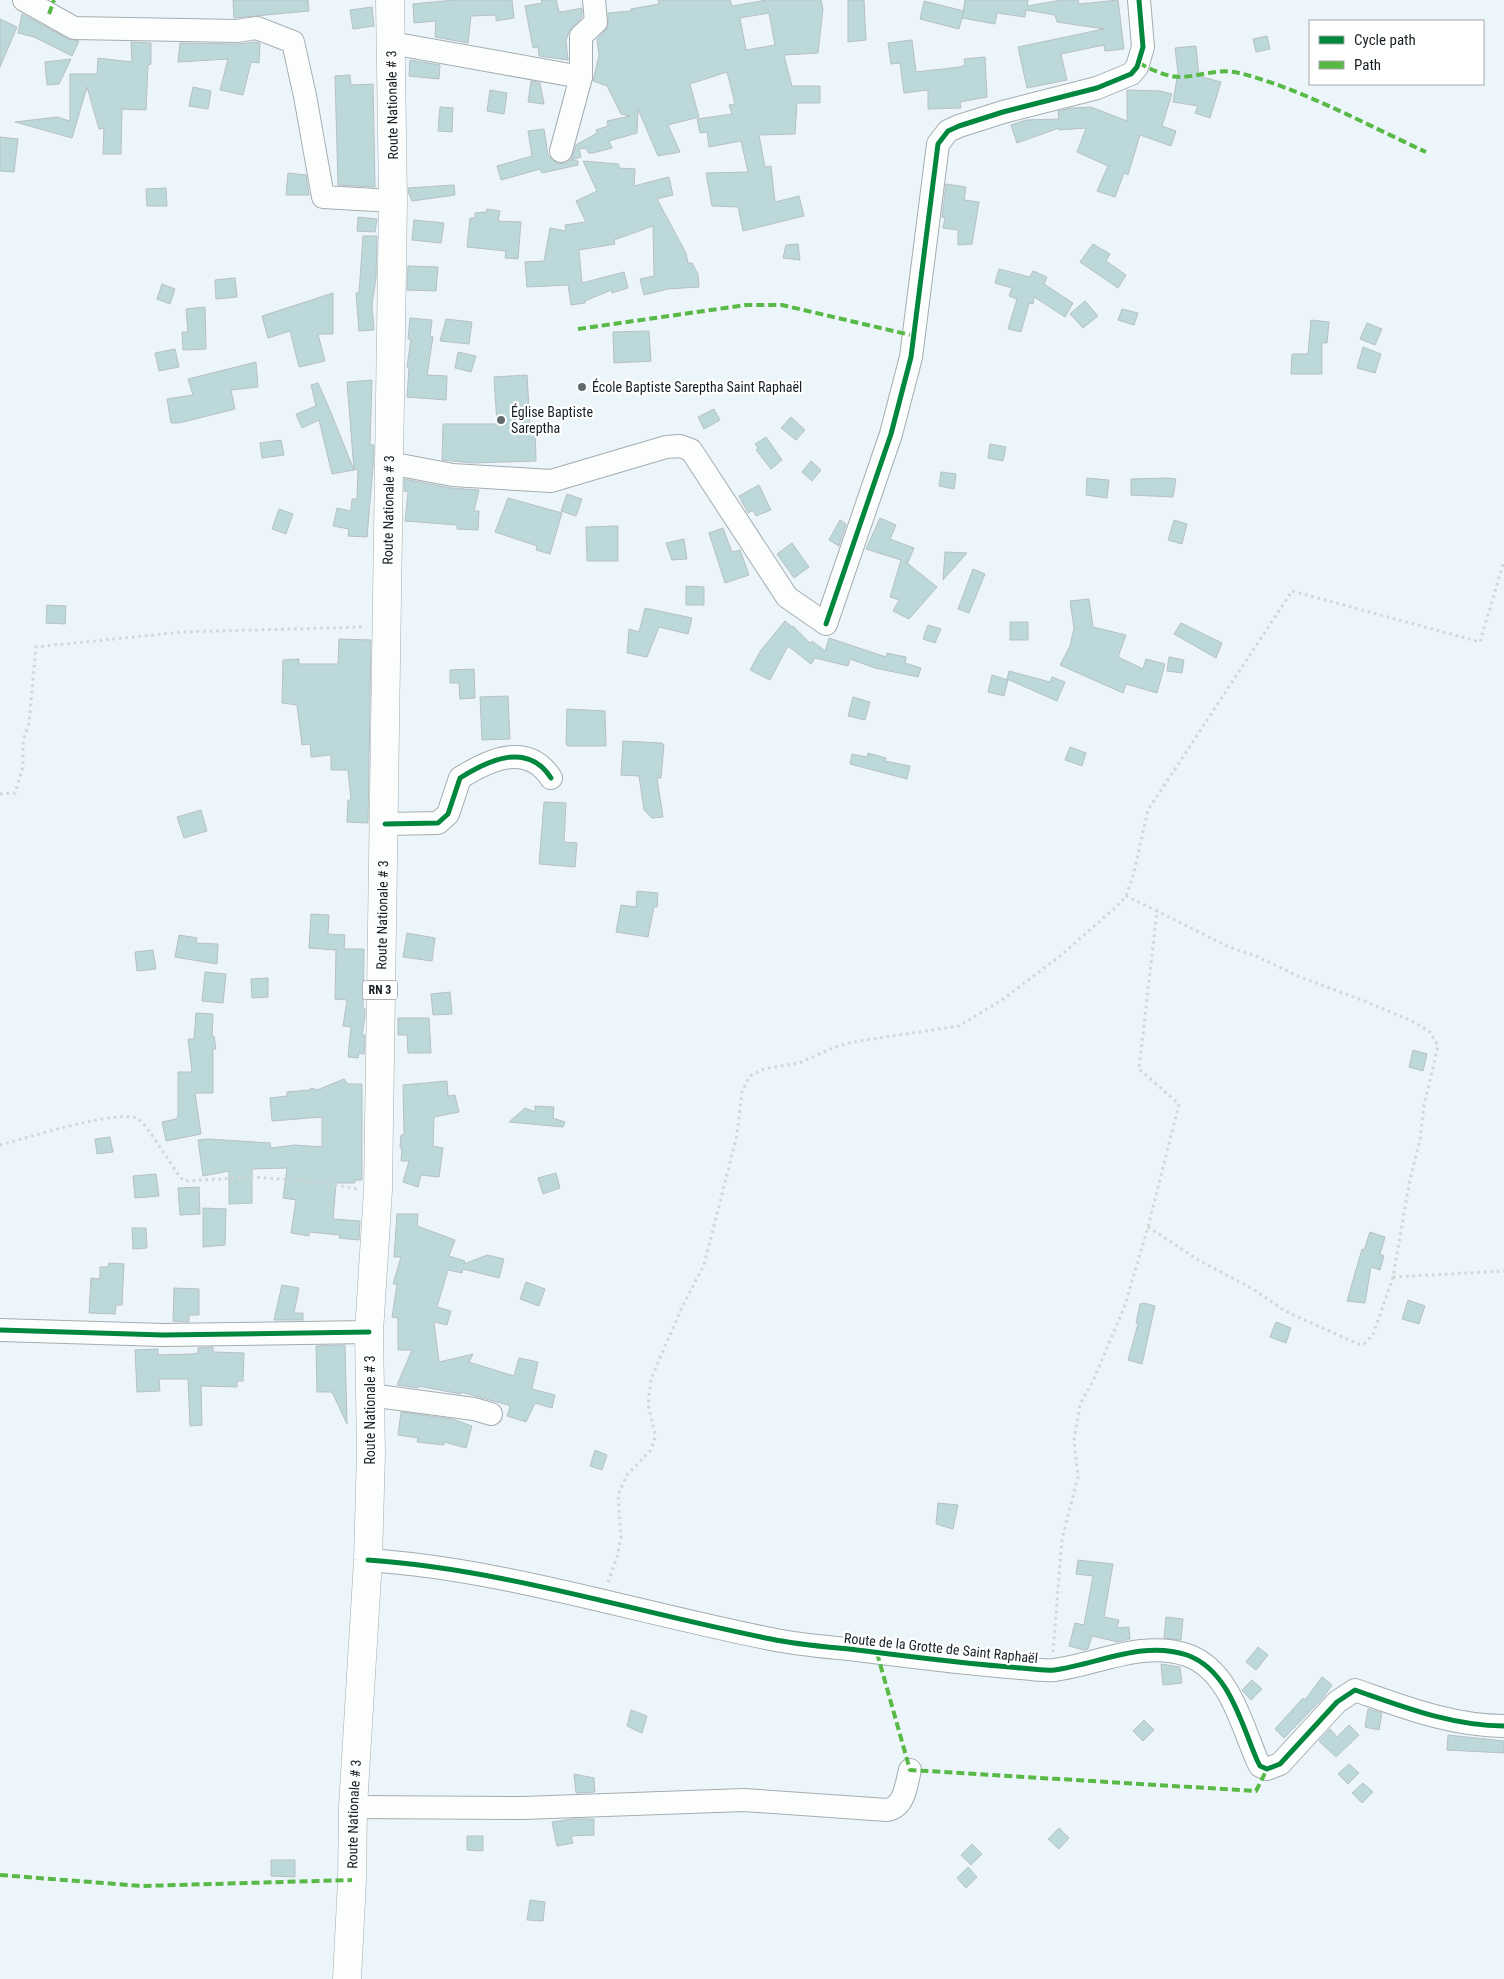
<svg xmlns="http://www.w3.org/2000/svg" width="1504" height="1979" font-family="'Roboto Condensed',sans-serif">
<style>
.building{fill:#bcd8da;stroke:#b7c1c3;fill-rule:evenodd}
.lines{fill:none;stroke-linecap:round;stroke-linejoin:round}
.minor-casing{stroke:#a4adb1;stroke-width:24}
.major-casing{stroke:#a4adb1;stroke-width:29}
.path{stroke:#d2d6d6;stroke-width:3;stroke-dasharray:2.5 4;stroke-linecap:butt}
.minor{stroke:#fcfefe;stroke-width:22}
.major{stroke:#fcfefe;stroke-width:28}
.quiet{stroke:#58b947;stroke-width:4;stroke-dasharray:8 4;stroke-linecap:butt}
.cycleway-casing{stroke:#fff;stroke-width:8}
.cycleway{stroke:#00873e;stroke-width:5}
.poi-dot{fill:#616b6f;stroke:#fff;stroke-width:2}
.labels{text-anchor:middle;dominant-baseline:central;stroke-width:4.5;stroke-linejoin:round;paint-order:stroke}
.shield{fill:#fff;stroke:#5c6366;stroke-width:1}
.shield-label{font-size:12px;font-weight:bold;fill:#162025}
.street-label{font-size:14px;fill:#162025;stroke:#fff}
.poi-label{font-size:14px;fill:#162025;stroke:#fff;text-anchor:start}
</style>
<rect width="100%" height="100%" fill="#ecf5f9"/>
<!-- building -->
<g class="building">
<path d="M233 0H308L309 11 234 18Z"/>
<path d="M454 0H512L514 18 496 21V15L471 16 468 43 435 37 436 21 414 23 413 4Z"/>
<path d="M541 0H556L559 11 562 12 582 8V17L569 31 566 41 568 60 539 56 538 47 533 48 525 6 542 3Z"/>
<path d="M658 0H730L732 6 767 0H821L823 9 818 53 784 55 792 86H820V103H797L795 134 759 135 765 167 771 166 775 202 799 196 804 216 743 231 738 207 712 206 706 173 748 172 741 141 709 147 707 132 700 133 697 119 732 114 729 105 735 104 727 72 690 84 699 117 668 125 680 152 658 156 638 109 637 133 609 141 612 148 593 153H589L585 148 579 149 581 157 572 160 578 161V165L542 173 540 169 501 180 497 166 532 156 528 131 544 129 548 155 557 163 564 164 571 160 576 145 597 133 596 130 608 126 607 121 630 116 621 114 607 86 593 81 599 55 597 39 608 27V13L631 11V9L659 4ZM769 13 775 45 746 50 740 18Z"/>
<path d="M848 0H864L866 40 848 42Z"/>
<path d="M965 0H1028L1027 6 1062 0H1078L1079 4 1118 0 1124 49 1105 51 1104 45 1061 54 1067 80 1027 88 1018 47 1104 29 1057 22 1055 15 1026 10 1025 17 997 13 995 24 962 18Z"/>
<path d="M924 1 964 11 959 29 920 19Z"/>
<path d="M372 7 374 26 353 29 350 10Z"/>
<path d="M22 14 68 39 79 41 72 56 34 37 18 33Z"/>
<path d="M0 19 17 27 0 67Z"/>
<path d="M1267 36 1270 49 1256 52 1253 39Z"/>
<path d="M912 40 916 72 960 67 965 65 964 59 985 57 987 97 960 102 961 108 928 109V90L904 93 900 63 891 64 888 43Z"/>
<path d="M131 42 151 43V64L148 65 146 110 122 109 121 154H103L104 128 99 129 87 87 72 138 15 122 57 117 70 121V74H97L98 58 132 62Z"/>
<path d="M256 42 260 43 259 63 251 62 243 95 220 90 228 59 178 62 180 43 237 44Z"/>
<path d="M1196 46 1199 76 1221 82 1210 118 1195 113 1198 106 1173 102 1178 72 1175 48Z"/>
<path d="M71 59 59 84 47 85 45 62Z"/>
<path d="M410 60 440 65 439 79 409 76Z"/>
<path d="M350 75 351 85 373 84 375 187 338 185 335 76Z"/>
<path d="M531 81 540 83 544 104 528 102Z"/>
<path d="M193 87 211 91 208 109 189 106Z"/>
<path d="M490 90 507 93 504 114 487 111Z"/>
<path d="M1127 90 1160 91 1172 94 1162 126 1176 131 1171 146 1140 135 1128 175 1124 173 1115 197 1097 191 1108 166 1077 152 1086 128 1059 130V128L1017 143 1011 125 1026 120 1059 119 1058 111 1072 108 1091 107 1127 121Z"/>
<path d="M440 107 453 108 452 132 438 131Z"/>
<path d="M0 137 18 139 14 172 0 171Z"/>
<path d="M583 161 619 164V168L635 169 634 186 669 177 673 195 657 199 686 253 688 263H692L698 274 699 287 668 289 644 295 640 279 654 276 653 226 614 240 615 244 579 250 582 283 624 272 628 288 612 293 611 290 585 301V303L571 305 568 285 527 287 525 262 544 261 550 228 566 231 565 225 586 222 576 201 597 191Z"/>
<path d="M288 173 306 175 309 195H286Z"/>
<path d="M946 184 966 187 964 200 979 202 972 244 958 245V230L943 228 945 218 942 217Z"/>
<path d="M454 185 455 195 412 201 409 194 408 188Z"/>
<path d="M166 188 167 206H147L146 189Z"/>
<path d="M487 209 500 211 498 221 521 222 518 259 505 258 506 251 467 247 470 218H475V213L486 212Z"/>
<path d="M358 217 377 219 375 232 357 231Z"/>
<path d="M414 220 444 223 441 243 412 240Z"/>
<path d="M363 236H377L376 278 372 304 374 330 359 331 356 293H359Z"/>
<path d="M798 244 800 260 783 258 786 245Z"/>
<path d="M1093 244 1110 254 1106 261 1126 275 1118 288 1080 262Z"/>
<path d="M408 266 438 267 436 291 407 290Z"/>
<path d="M999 269 1030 277 1033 271 1047 277 1044 284 1073 303 1065 317 1034 297 1033 304 1029 303 1021 332 1008 329 1017 299 1009 296 1012 288 995 283Z"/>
<path d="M235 278 237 297 216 299 215 280Z"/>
<path d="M162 284 175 289 170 304 157 299Z"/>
<path d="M333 293V334H318L325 361 299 367 290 331 268 338 262 316Z"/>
<path d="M1085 301 1098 316 1083 328 1070 314Z"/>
<path d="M205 307 206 349 183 350 182 332H188L186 309Z"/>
<path d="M1122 309 1138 313 1134 325 1118 320Z"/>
<path d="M410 318 432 320 430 336 433 337 427 375 447 376 446 400 407 397 409 368 407 367 411 339H408Z"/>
<path d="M446 319 472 322 469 344 440 341Z"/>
<path d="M1311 320 1329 322 1327 343H1322V374H1291L1292 354H1308Z"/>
<path d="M1367 323 1382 329 1375 345 1360 339Z"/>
<path d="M649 331 651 361 614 363 613 332Z"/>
<path d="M1363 347 1381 354 1375 373 1357 368Z"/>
<path d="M175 349 179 367 159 371 155 353Z"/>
<path d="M458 352 476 356 471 372 455 368Z"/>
<path d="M256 362 258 387 231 390 235 409 179 423H171L167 399 193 395 188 379Z"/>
<path d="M527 375 530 425 535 424 536 461 473 463 442 460 443 424H497L494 377Z"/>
<path d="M372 380 370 445H374L373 467 367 537 348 536 349 529 333 526 337 508 351 511 352 499H357L358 469 354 470 347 382Z"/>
<path d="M318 383 329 408 354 470 332 474 319 420 302 428 296 414 316 406 311 385Z"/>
<path d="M714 409 720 420 704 429 698 417Z"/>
<path d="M791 417 805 430 796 440 781 428Z"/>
<path d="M766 437 782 460 771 469 756 450 758 448 755 444Z"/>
<path d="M281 440 284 455 262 458 260 443Z"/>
<path d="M990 444 1006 447 1003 461 988 458Z"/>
<path d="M811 461 821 470 812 481 802 472Z"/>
<path d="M941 472 956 474 954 489 939 486Z"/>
<path d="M1087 478 1109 480 1107 498 1086 495Z"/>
<path d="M1166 478 1176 479 1173 497 1131 495V479Z"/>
<path d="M404 479 451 488 479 490 474 511H479L478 530 457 529V525L405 521 408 492 404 491Z"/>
<path d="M759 485 771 510 756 516 753 510 748 513 739 496Z"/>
<path d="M567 494 582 499 576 516 561 511Z"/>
<path d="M508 498 562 513 550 554 536 550 537 546 495 532Z"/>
<path d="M279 509 293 514 286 534 272 529Z"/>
<path d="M880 518 896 525 890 539 914 548 908 562H906L937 587 909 619 893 611 899 600 890 597 901 560 866 549Z"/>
<path d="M840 520 846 524 839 546 829 540Z"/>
<path d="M1174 520 1187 524 1182 544 1168 540Z"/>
<path d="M618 526V561H587L586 527Z"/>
<path d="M723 528 732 552 740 550 749 575 725 583 709 533Z"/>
<path d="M684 539 687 559 672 560 666 543Z"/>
<path d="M792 543 809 567 794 578 777 554Z"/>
<path d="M945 552 967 553 943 580Z"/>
<path d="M973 569 985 574 969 613 958 609Z"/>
<path d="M686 586 704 587V605H686Z"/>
<path d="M1089 599 1093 627 1126 635 1118 657 1143 669 1146 659 1165 664 1157 693 1126 684 1123 693 1060 665 1070 646 1074 628 1070 601Z"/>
<path d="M47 605 66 606 65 624 46 623Z"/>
<path d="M645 608 692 618 688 634 659 627 647 657 627 653 629 629 639 632Z"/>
<path d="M785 621 792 627 793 626 810 643 812 641 825 651 829 638 886 657 887 653 906 657 905 663 921 668 918 677 875 668 850 659 848 666 815 658 811 664 788 646 770 680 750 670 761 650Z"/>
<rect x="1010" y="622" width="18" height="18"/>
<path d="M1181 623 1222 643 1216 658 1174 634Z"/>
<path d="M928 625 941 629 935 643 923 639Z"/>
<path d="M339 639 371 640 368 823 347 822 348 800H351L348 770H331V755L311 757 310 744 302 745 297 705 282 703 283 660 299 659V664H338Z"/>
<path d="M1169 657 1184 660 1182 673 1167 671Z"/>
<path d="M474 669 475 698 460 699 459 683H450V670Z"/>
<path d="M1009 671 1050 682 1052 677 1065 682 1057 701 1007 679Z"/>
<path d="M992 675 1008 680 1004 696 988 692Z"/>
<path d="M508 696 510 739 482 740 480 697Z"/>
<path d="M853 697 870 702 865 720 848 716Z"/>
<path d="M567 709 605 711 606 746H568L566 744Z"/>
<path d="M623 741 662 743 664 745 661 778H657L663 817 652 818 644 810 639 776 621 775Z"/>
<path d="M1070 747 1086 753 1082 766 1065 760Z"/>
<path d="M868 753 886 758 885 761 910 766 907 779 850 764 852 754 867 757Z"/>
<path d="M544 802 566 803 564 842 577 843 575 867 539 864Z"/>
<path d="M201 810 207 831 184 838 177 817Z"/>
<path d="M637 891 658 893 657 907H654L648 937 616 932 621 905 636 907Z"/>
<path d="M311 914 329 915 328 934 345 935 344 949H364L363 1008 365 1009V1016L362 1035H365L364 1054 359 1053 358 1058 348 1057 351 1027 343 1026 347 1000 335 999 336 950 309 948Z"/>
<path d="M407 933 435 938 432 961 403 957Z"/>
<path d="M179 935 197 938 196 943 218 944 217 964 175 957Z"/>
<path d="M153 950 156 969 137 971 135 952Z"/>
<path d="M205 972 226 974 223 1003 202 1001Z"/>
<path d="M268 978V997L252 998 251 979Z"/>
<path d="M450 992 452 1014 433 1015 431 994Z"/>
<path d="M196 1013 213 1014 212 1036H214L216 1049H213V1093H195L201 1134 166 1141 162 1122 176 1119 178 1116V1072H192L188 1039H194Z"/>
<path d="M398 1018H429L431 1053H408L407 1035H398Z"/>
<path d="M1413 1050 1427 1054 1423 1071 1409 1067Z"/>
<path d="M344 1079 348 1084H362V1180H355V1183H336L333 1219 360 1221 359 1240 339 1238 340 1235 309 1232V1236L291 1233 296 1200 283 1198 287 1168 252 1169V1203L229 1204V1171L203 1176 198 1140 209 1139 270 1143 271 1148 295 1145 322 1147V1117L272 1121 270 1098 287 1096V1092L310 1090 311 1088 317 1090Z"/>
<path d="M447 1081 448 1096 455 1095 459 1112 434 1117 433 1146 443 1148 439 1177 421 1175 418 1187 403 1182 409 1161H401L402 1148H400L401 1135H404L403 1085Z"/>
<path d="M535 1106 554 1107 553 1118 565 1122 563 1127 509 1122 525 1108 535 1112Z"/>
<path d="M110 1137 113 1152 97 1154 95 1139Z"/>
<path d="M556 1173 560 1188 543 1194 538 1178Z"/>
<path d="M156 1174 159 1196 135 1198 133 1176Z"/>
<path d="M199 1187 200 1214 180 1215 178 1188Z"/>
<path d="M203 1208 226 1209 225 1245 203 1247Z"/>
<path d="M397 1214H418L417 1226 455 1240 449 1256 465 1261 464 1264 487 1255 504 1259 499 1278 463 1269 462 1273 448 1270 437 1307 451 1311 447 1325 434 1322 439 1362 473 1354 469 1362 514 1376 519 1358 538 1362 532 1389 555 1395 552 1408 535 1403 526 1422 507 1416 510 1407 508 1405 461 1392V1394L418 1386V1388L397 1385 412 1350H398V1318L392 1317 397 1284H393L401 1257H394Z"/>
<path d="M132 1228H146L147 1248 133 1249Z"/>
<path d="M1370 1232 1385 1237 1380 1254 1384 1256 1380 1270 1371 1267 1365 1303 1347 1301 1362 1249 1364 1250Z"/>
<path d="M109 1263 124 1264 122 1305H116L115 1314 89 1313 91 1278 100 1279V1267H108Z"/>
<path d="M526 1282 545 1289 539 1306 520 1299Z"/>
<path d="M282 1285 299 1288 294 1313H303V1320H274Z"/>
<path d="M174 1288 199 1289V1315H189V1322L173 1321Z"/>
<path d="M1408 1300 1425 1306 1419 1324 1402 1319Z"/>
<path d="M1144 1303 1155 1306 1142 1364 1128 1360 1138 1324 1136 1323 1140 1304Z"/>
<path d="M1276 1322 1291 1328 1286 1343 1270 1337Z"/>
<path d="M345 1345 347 1424 332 1392H317L316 1346Z"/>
<path d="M213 1347V1352L244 1353 243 1381H237V1387L201 1386 202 1425 190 1426 188 1379H159L160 1391 137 1392 135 1350 158 1349V1355L192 1354 198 1353V1348Z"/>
<path d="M401 1412 452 1419 472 1426 466 1448 444 1442V1445L417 1442 418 1438 398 1435Z"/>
<path d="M595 1450 607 1455 602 1470 590 1466Z"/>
<path d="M938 1503 958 1505 953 1529 936 1524Z"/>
<path d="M1078 1560 1113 1564 1104 1617 1119 1620 1117 1628 1129 1627 1130 1639 1118 1642 1092 1636 1088 1649 1084 1650 1069 1646 1075 1623 1084 1625 1093 1576 1076 1574Z"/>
<path d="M1166 1617 1183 1619 1181 1640 1164 1638Z"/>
<path d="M1258 1647 1268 1655 1256 1670 1246 1662Z"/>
<path d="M1161 1664 1180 1667 1182 1683 1163 1685Z"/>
<path d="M1322 1677 1332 1685 1323 1698 1284 1738 1275 1729 1303 1698 1305 1700Z"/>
<path d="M1252 1680 1262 1689 1251 1700 1242 1690Z"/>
<path d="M1368 1709 1382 1713 1379 1730 1365 1727Z"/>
<path d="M631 1710 647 1716 642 1733 627 1726Z"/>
<path d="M1144 1720 1154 1730 1143 1741 1133 1731Z"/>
<path d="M1349 1725 1359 1735 1336 1757 1319 1741 1330 1729 1337 1737Z"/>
<path d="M1448 1735 1504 1741V1753L1447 1750Z"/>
<path d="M1349 1764 1359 1773 1348 1784 1338 1774Z"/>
<path d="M574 1774 594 1778 595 1792 576 1793Z"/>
<path d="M1363 1783 1373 1792 1362 1803 1352 1793Z"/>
<path d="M572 1819H594V1835L571 1836 573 1843 557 1846 552 1822Z"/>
<path d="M1059 1828 1069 1838 1059 1849 1048 1839Z"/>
<path d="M467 1836H483V1851L467 1850Z"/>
<path d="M972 1844 982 1854 971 1865 961 1855Z"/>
<path d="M271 1860H295V1877L271 1876Z"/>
<path d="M968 1867 977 1877 966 1888 957 1878Z"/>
<path d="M530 1900 545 1902 543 1921 527 1920Z"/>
</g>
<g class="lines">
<!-- minor casing -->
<g class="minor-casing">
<g id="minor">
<path d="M24 0 74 28 237 31 257 28 293 42 305 96 323 197 393 201"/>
<path d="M391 43 581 77"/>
<path d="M561 151 581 77V36L596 22 594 0"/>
<path d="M389 463 453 475 551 481 666 447 680 446 691 450 787 597 826 624 891 434 911 357 938 144 948 131 959 126 1003 112 1097 88 1131 74 1137 67 1143 47 1139 0"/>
<path d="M385 824 438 823 448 814 460 778C490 759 528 742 551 778"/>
<path d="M0 1330 163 1335 369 1332"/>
<path d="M370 1395 474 1409 491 1414"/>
<path d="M368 1560C503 1569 638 1613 771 1639 799 1645 829 1647 857 1650 912 1657 966 1664 1021 1668 1032 1669 1044 1671 1054 1670 1099 1664 1142 1640 1187 1655 1229 1670 1241 1723 1257 1760L1260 1766 1267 1769 1280 1764 1337 1702 1355 1690C1404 1707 1452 1726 1504 1726"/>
<path d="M353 1807 523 1808 744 1800 887 1810C905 1807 906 1785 910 1770"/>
</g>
</g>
<!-- major casing -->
<g class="major-casing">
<g id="major">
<path id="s1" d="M347 1979 352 1880 353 1807 368 1560 371 1453 369 1332 378 1190 393 201 390 0"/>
</g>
</g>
<!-- path -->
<g class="path">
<path d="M0 794 15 793 23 766V740L29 723 36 647 182 632 365 627"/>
<path d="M0 1145C24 1139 120 1108 138 1119 148 1125 172 1167 181 1178L185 1181 255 1177 319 1182 358 1189"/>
<path d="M1148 1227 1200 1261 1253 1289 1285 1311 1358 1344H1364L1373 1335 1393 1277 1410 1179 1420 1140 1424 1105 1438 1046 1430 1032 1416 1023 1367 1002 1300 977 1256 956 1229 947 1157 911"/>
<path d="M1393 1277 1504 1271"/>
<path d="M608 1582 617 1557 621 1537 618 1495 627 1475 650 1451 654 1442 655 1434 648 1404 651 1379 682 1307 704 1265 737 1135 742 1092 746 1083 750 1076 764 1069 799 1063 835 1047 852 1042 959 1026 1002 1000 1060 956 1116 907 1126 896 1133 876 1148 810 1292 591 1480 642 1504 561"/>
<path d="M1053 1652 1062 1539 1078 1477 1074 1440 1080 1404 1092 1383 1124 1308 1148 1227 1179 1104 1139 1069 1157 911 1126 896"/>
</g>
<!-- minor -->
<use href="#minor" class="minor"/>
<!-- major -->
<use href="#major" class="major"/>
<!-- quiet -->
<g class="quiet">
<path d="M49 14 54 0"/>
<path d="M1139 63C1152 70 1166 77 1182 77 1201 76 1219 68 1239 73 1300 88 1367 125 1426 152"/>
<path d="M578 329 746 305H782L915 336"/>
<path d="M877 1653 910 1770 1256 1791 1267 1769"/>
<path d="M0 1875 142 1886 352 1880"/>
</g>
<!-- cycleway casing -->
<g class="cycleway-casing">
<g id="cycleway">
<path d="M826 624 891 434 911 357 938 144 948 131 959 126 1003 112 1097 88 1131 74 1137 67 1143 47 1139 0"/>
<path d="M385 824 438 823 448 814 460 778C490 759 528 742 551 778"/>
<path d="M0 1330 163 1335 369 1332"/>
<path d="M368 1560C503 1569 638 1613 771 1639 799 1645 829 1647 857 1650 912 1657 966 1664 1021 1668 1032 1669 1044 1671 1054 1670 1099 1664 1142 1640 1187 1655 1229 1670 1241 1723 1257 1760L1260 1766 1267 1769 1280 1764 1337 1702 1355 1690C1404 1707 1452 1726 1504 1726"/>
</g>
</g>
<!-- cycleway -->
<use href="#cycleway" class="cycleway"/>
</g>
<!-- markers -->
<g class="poi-dot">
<circle cx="582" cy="387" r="5"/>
<circle cx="501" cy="420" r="5"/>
</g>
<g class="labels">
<!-- shield labels -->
<rect class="shield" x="362.5" y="980.5" width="35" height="19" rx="4"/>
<g class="shield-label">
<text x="380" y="990">RN 3</text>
</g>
<!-- street labels -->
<g class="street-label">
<text transform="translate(392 105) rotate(-91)">Route Nationale # 3</text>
<text stroke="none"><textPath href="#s1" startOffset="1470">Route Nationale # 3</textPath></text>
<text stroke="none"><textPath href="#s1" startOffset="1065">Route Nationale # 3</textPath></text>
<text transform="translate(370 1410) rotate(-90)">Route Nationale # 3</text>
<text transform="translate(941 1648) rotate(6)">Route de la Grotte de Saint Raphaël</text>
<text stroke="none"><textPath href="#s1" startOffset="165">Route Nationale # 3</textPath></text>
</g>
<!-- poi labels -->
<g class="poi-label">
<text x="592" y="387">École Baptiste Sareptha Saint Raphaël</text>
<text x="511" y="412">Église Baptiste<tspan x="511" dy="16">Sareptha</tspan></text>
</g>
</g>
<!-- legend -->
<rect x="1309" y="20" width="175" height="65" fill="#ffffff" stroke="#a2a6a8"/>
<rect x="1319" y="36" width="25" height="8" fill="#00873e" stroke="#a2a6a8"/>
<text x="1354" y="45" font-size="15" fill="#162025">Cycle path</text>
<rect x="1319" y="61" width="25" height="8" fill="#58b947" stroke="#a2a6a8"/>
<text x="1354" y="70" font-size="15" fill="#162025">Path</text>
</svg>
